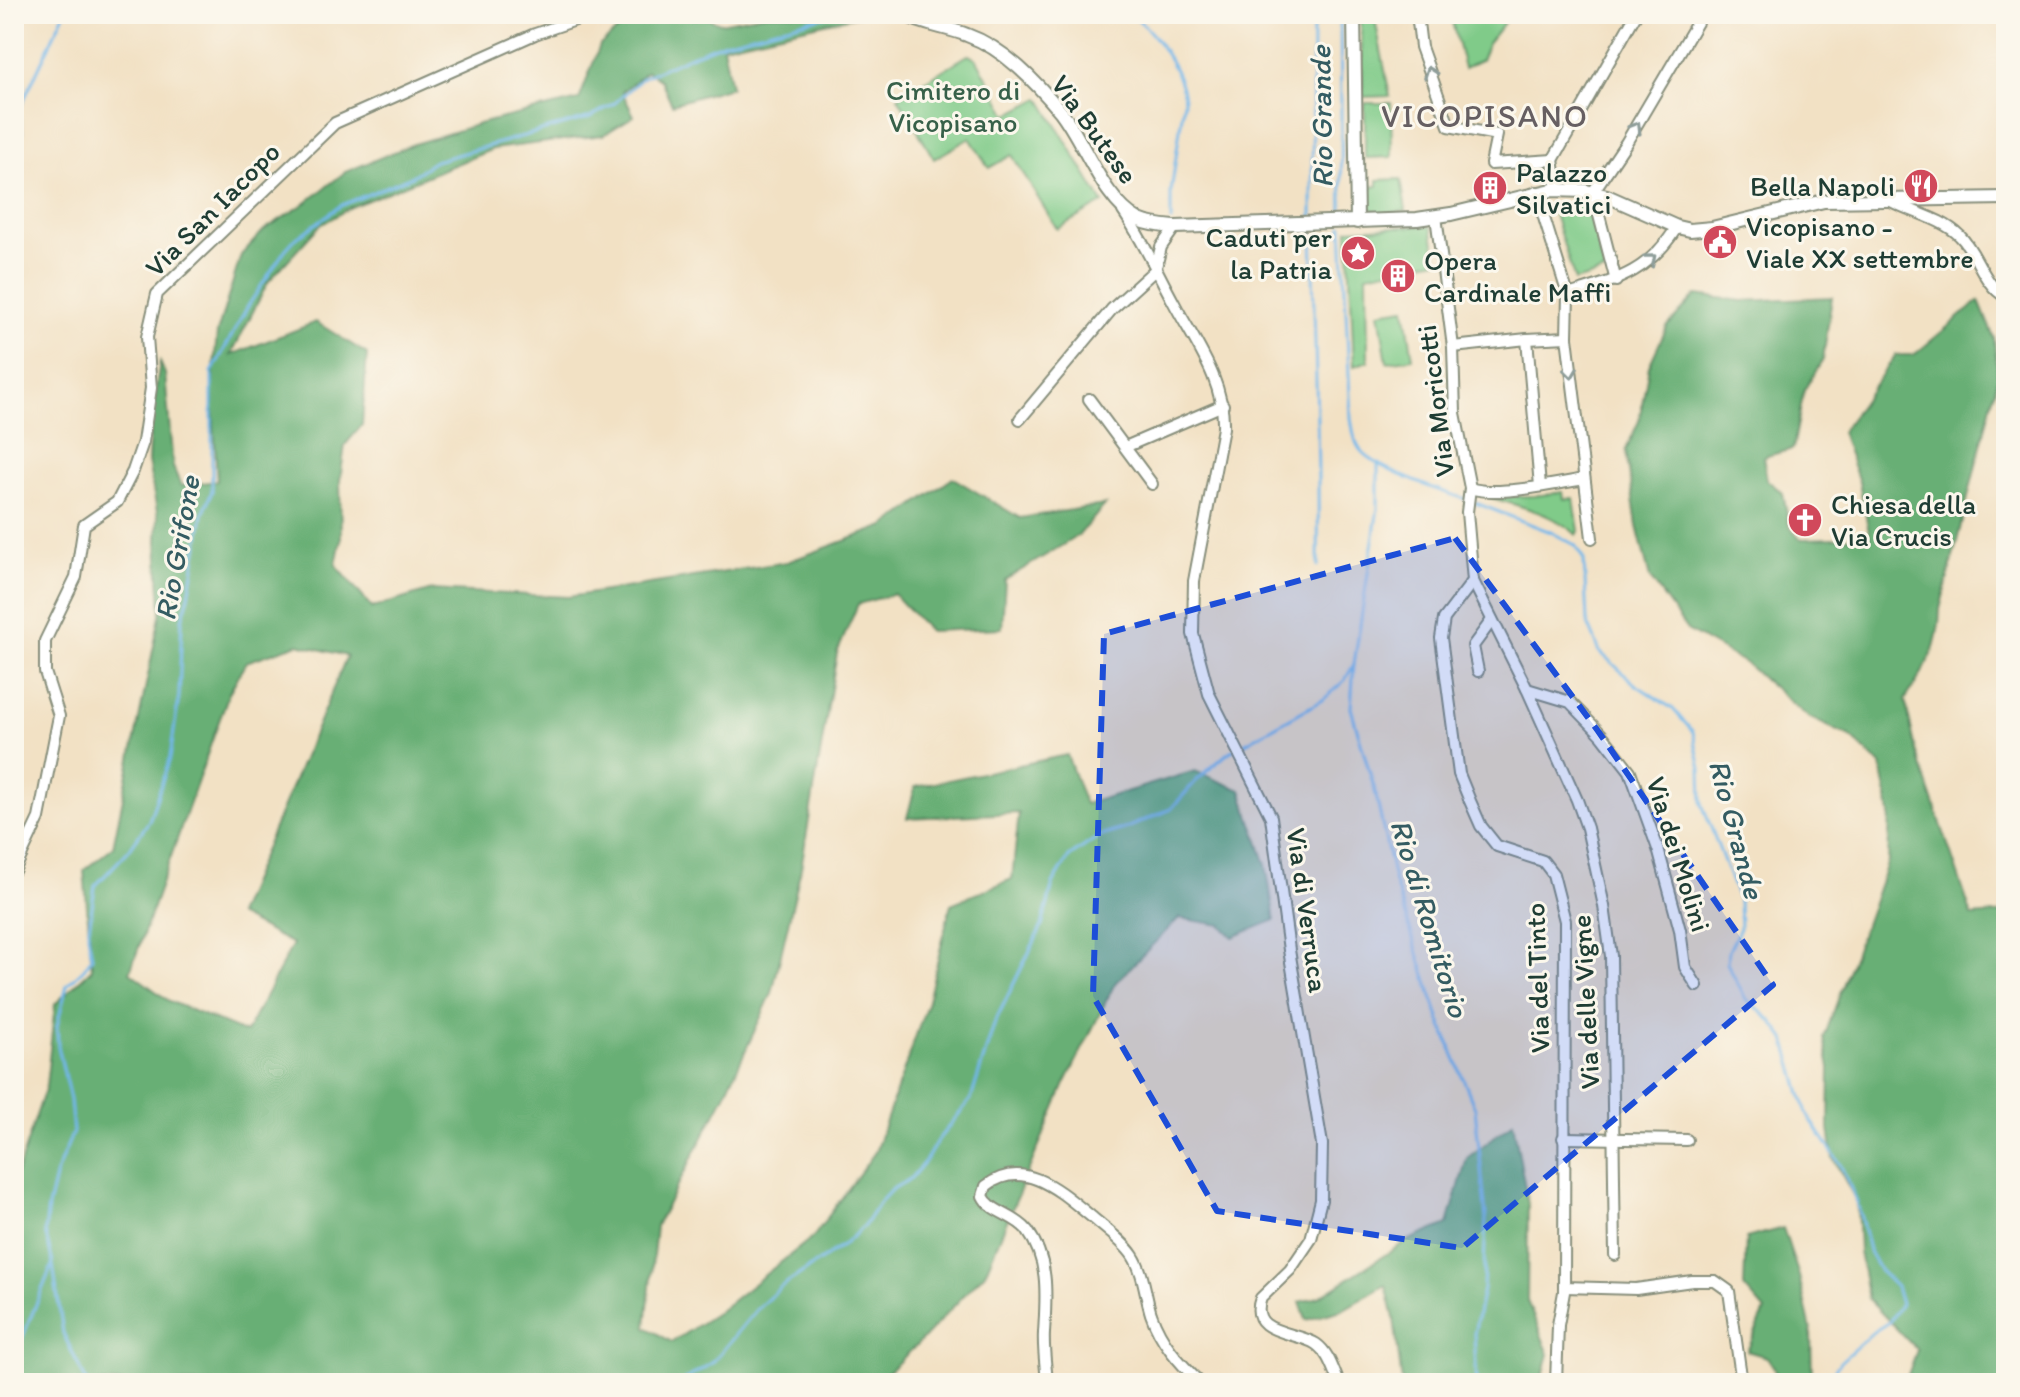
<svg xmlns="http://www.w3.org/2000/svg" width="2020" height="1397" font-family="Itim,sans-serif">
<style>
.green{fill:#80cb89;stroke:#50845e;stroke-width:2}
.forest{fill:#68af75;stroke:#447654;stroke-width:2;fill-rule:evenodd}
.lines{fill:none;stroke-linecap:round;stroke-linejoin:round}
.stream{stroke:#73b8ea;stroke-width:3}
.minor-casing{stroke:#888f7c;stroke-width:14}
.tertiary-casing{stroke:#888f7c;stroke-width:16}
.minor{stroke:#fff;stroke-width:10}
.tertiary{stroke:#fff;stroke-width:12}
.oneway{stroke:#8f9e9a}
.marked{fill:#1d4ed8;fill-opacity:0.2;stroke:#1d4ed8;stroke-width:6;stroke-dasharray:16 10;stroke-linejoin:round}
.labels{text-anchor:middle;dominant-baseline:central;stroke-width:6;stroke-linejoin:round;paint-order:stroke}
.park-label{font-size:28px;fill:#376049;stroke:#fbf7ec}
.street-label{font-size:28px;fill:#1f3d34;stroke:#fbf7ec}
.poi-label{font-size:28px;fill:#1f3d34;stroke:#fbf7ec;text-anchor:start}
.water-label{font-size:30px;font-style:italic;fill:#345c62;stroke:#fbf7ec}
.quarter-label{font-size:32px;letter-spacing:2px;fill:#665f62;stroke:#fbf7ec}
</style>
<rect width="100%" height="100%" fill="#fbf7ec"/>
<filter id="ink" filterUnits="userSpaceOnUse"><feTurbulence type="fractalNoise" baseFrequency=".0125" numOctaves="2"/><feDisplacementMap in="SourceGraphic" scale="16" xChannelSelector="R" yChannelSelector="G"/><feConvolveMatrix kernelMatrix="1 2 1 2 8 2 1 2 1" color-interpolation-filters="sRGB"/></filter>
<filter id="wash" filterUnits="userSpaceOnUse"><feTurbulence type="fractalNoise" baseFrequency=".006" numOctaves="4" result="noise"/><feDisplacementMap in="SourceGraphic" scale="32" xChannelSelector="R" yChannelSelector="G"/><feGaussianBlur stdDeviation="1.8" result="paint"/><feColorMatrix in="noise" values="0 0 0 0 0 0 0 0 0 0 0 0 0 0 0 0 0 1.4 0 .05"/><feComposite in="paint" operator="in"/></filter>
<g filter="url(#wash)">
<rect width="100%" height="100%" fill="#f2e1c4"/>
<!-- green -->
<g class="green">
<path d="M1361 14H1374L1390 96 1363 97Z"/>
<path d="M1450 14H1498L1504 23 1488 43 1481 60 1464 68Z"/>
<path d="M968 55 976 58 1008 115 1040 98 1103 203 1057 229 1012 155 989 168 970 138 934 159 898 97Z"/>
<path d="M1365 103H1391L1392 157 1365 158Z"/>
<path d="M1401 179 1406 211C1388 213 1375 217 1362 202L1361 187 1378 186V180Z"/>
<path d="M1587 206 1605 272 1575 281 1553 211Z"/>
<path d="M1422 226 1431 227 1437 260 1367 274 1368 361 1354 366 1348 229Z"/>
<path d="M1405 308 1413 358 1387 362 1379 312Z"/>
<path d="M1563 492 1564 499 1574 498 1579 531 1577 535C1552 512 1520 507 1489 497L1535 496Z"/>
</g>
<!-- forest -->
<g class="forest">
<path d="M637 14H698L720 23 767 14H865L723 46 731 87 672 104 661 81 647 71 622 92 634 116 603 135 493 149 351 207 319 226 268 282 231 355 316 322 367 354 362 425 345 445 340 480 341 539 336 565 372 608 432 590 568 597 787 562 885 526 953 478 1020 518 1105 505 1079 535 1005 580 1002 628 929 631 894 594 858 604 837 653 801 868 772 993 724 1097 656 1226 646 1327 672 1342 718 1312 814 1236 875 1152 928 1001 951 904 1012 879 1019 813 907 818 915 787 1067 755 1085 804 1195 771 1241 790 1266 865 1275 920 1233 937 1221 925 1179 918 1115 983 1065 1084 985 1273 918 1344 876 1383H14V1182L46 1086 55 1004 92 969 84 870 113 847 161 611 157 541 158 517 148 462 150 426 160 362 165 374 173 467 181 486 217 481 212 389 217 333 241 255 264 230 307 202 345 172 411 145 482 123 579 100 600 45ZM298 644 347 656 237 915 293 944 246 1033 169 1001 130 972 229 693 246 662Z"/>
<path d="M1696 295 1742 301 1832 297 1823 360 1804 390 1793 449 1763 457 1767 480 1783 493 1789 525 1800 539 1870 537 1859 482 1841 432 1896 355H1914L1979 301 1994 338 1998 377 1940 609C1939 649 1926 668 1905 700L1916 750 1972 916 2006 913V1383H1905L1917 1350 1868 1299 1859 1252 1857 1202 1833 1158 1829 1129 1830 1068 1824 1038 1888 861 1890 813 1881 765 1851 737 1808 717 1745 663 1687 630 1650 578 1637 526 1626 450 1639 421 1649 366 1667 327Z"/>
<path d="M1513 1122 1528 1204 1527 1301 1549 1354 1541 1383H1402L1394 1318 1386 1285 1342 1310 1306 1320 1300 1302 1319 1297 1407 1241 1448 1224 1467 1158Z"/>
<path d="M1783 1228 1799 1276 1811 1330 1812 1383H1774L1775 1369 1767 1357 1747 1351 1765 1311 1744 1287 1746 1238Z"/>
</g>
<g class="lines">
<!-- stream -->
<g class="stream">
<path d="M1130 14C1153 28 1183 74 1184 101L1171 192V221"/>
<path d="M1340 14 1342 218"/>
<path d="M14 169 22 132 19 110 64 14"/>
<path d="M1312 218 1313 14"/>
<path d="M1312 226C1314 339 1320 453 1318 566"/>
<path d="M1342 226 1351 418C1353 428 1353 439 1359 448 1371 468 1442 492 1466 499"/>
<path d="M1378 463V508L1354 664 1351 708 1375 791 1394 880 1440 1021 1475 1108 1486 1218 1483 1289 1474 1334 1477 1383"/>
<path d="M1473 502 1551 532 1575 545 1584 560 1587 621 1600 652 1635 684 1673 709 1693 732 1701 769 1702 804 1739 901 1740 928 1728 953 1727 963 1745 998 1772 1021 1785 1039 1807 1114 1840 1164 1857 1202 1870 1254 1880 1271 1896 1287 1901 1304 1889 1322 1873 1332 1840 1362 1831 1376 1832 1383"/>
<path d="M53 1265 63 1333 87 1383"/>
<path d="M14 1382 21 1341 53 1263 45 1232 48 1207 56 1173 73 1132 70 1100 58 1046 57 1026 67 985 84 969 92 957 88 935 95 886 129 850 149 821 170 758 179 696 182 619 189 596 203 514 212 491V372L248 306 285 250 294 240 340 206 412 176 435 161 591 117 615 103 642 78 697 53 725 42 834 14"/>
<path d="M679 1383 712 1363 757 1309 782 1286 842 1246 864 1226 879 1203 892 1189 910 1179 926 1160 937 1141 971 1099 995 1022 1042 926 1053 884 1069 857 1098 837 1129 827 1171 809 1196 781 1228 753 1324 699 1345 680 1354 664"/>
</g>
</g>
</g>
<g filter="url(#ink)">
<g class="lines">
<!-- minor casing -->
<g class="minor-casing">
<g id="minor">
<path d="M1417 14 1421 47 1449 126 1497 135 1491 164 1553 160"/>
<path d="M1553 160 1636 14"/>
<path d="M1553 160 1558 190"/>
<path d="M1536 192 1568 295 1567 337 1592 538"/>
<path d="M1891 201C1914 213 1941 218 1960 236 1978 254 1983 285 2006 297"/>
<path d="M1123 211C1143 240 1157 272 1174 303 1195 343 1225 381 1223 428L1194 581 1193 634 1209 694 1271 817 1289 950 1322 1144 1321 1200 1311 1239 1290 1270 1261 1298C1247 1335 1297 1331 1316 1344 1329 1353 1333 1370 1339 1383"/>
<path d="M1436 216 1453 347 1455 413 1470 488 1467 512 1473 581 1527 689 1577 800 1587 828 1604 906 1611 956 1615 1255"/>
<path d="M1156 267 1161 247 1175 227"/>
<path d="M1616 281 1593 192 1626 143 1702 14"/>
<path d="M1568 295C1617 280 1648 273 1677 227"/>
<path d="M1527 339 1540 486"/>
<path d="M1453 347 1527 339 1567 337"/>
<path d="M1089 399 1152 484"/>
<path d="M1020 419 1112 309 1156 269"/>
<path d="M1125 447 1223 405"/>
<path d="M1470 488C1495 497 1556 484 1584 479"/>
<path d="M1473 581 1444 619 1441 638 1459 774 1470 801 1481 826 1497 846 1543 861 1553 874 1565 921 1564 1292 1558 1325 1556 1383"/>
<path d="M1478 671 1473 646 1492 620"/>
<path d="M1527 689 1570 702 1602 735 1630 771 1658 849 1680 930 1685 967 1697 986"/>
<path d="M14 871 39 818 59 716 45 672V641L76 577 84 525 117 502 133 471 143 442 151 388 147 337 157 294 335 123 535 34 593 14"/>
<path d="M1563 1138 1687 1140"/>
<path d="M1564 1287 1636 1289 1692 1281H1715L1729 1291 1742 1383"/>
<path d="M1047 1383C1046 1367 1043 1349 1044 1333 1046 1297 1050 1261 1027 1230 1015 1215 990 1212 983 1196L986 1186C1025 1156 1063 1194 1093 1218 1106 1229 1124 1242 1133 1256 1144 1273 1145 1295 1151 1314 1161 1343 1179 1362 1200 1383"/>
</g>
</g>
<!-- tertiary casing -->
<g class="tertiary-casing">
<g id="tertiary">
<path d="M903 14C923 25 947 27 967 35 1004 48 1036 82 1061 112 1085 143 1104 202 1139 220 1150 225 1163 226 1175 227L1417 219 1451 214 1552 190 1586 191 1607 196 1677 227 1690 230 1712 228 1824 201 2006 198"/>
<path d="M1354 14 1357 222"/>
</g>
</g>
<!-- minor -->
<use href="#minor" class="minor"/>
<!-- tertiary -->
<use href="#tertiary" class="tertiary"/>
</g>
<!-- one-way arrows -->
<defs><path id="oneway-chevron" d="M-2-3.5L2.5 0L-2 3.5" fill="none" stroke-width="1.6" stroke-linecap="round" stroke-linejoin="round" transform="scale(2)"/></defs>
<g class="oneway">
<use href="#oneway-chevron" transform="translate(1430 72) rotate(-110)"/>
<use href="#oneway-chevron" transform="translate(1636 127) rotate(-59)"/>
<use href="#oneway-chevron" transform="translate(1651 259) rotate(-40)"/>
<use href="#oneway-chevron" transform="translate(1571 373) rotate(83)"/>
</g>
</g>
<!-- marked area -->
<path class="marked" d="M1455 538 1598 731 1773 985 1462 1248 1217 1211 1093 996 1104 634Z"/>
<!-- icons -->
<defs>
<g id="restaurant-disc" transform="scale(1.8)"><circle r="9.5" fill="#d1495b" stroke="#fbf7ec"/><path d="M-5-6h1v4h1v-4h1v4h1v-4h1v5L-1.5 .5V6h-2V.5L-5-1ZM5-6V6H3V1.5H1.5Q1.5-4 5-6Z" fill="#fff"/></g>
<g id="building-disc" transform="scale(1.8)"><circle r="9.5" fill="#d1495b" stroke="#fbf7ec"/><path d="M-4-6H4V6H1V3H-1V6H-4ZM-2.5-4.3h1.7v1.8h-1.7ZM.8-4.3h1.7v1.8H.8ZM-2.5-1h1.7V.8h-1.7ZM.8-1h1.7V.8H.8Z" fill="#fff"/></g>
<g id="civic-disc" transform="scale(1.8)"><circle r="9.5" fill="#d1495b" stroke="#fbf7ec"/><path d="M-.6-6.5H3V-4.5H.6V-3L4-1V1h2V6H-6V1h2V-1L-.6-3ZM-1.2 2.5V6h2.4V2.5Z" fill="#fff"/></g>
<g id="sight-disc" transform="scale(1.8)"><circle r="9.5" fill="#d1495b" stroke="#fbf7ec"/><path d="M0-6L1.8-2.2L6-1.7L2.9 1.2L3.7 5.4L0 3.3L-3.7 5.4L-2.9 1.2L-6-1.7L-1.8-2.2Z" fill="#fff"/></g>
<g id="church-disc" transform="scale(1.8)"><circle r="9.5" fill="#d1495b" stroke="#fbf7ec"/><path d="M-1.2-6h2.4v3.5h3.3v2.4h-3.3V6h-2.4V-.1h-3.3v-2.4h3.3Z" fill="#fff"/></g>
</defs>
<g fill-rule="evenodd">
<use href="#restaurant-disc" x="1921" y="186"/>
<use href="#building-disc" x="1490" y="188"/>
<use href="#civic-disc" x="1720" y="242"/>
<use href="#sight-disc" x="1358" y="253"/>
<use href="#building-disc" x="1398" y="276"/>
<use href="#church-disc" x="1805" y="520"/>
</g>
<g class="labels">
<!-- park labels -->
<g class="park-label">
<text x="953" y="90">Cimitero di<tspan x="953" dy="32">Vicopisano</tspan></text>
</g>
<!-- street labels -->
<g class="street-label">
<text transform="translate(1095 129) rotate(54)">Via Butese</text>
<text transform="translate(212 209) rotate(-45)">Via San Iacopo</text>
<text transform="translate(1435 401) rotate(-97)">Via Moricotti</text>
<text transform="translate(1679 854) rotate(73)">Via dei Molini</text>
<text transform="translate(1308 910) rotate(82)">Via di Verruca</text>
<text transform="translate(1537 978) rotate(-92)">Via del Tinto</text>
<text transform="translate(1585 1002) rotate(-93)">Via delle Vigne</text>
</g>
<!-- poi labels -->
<g class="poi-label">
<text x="1516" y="172">Palazzo<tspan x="1516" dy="32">Silvatici</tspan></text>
<text x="1895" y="186" text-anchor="end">Bella Napoli</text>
<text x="1746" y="226">Vicopisano -<tspan x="1746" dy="32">Viale XX settembre</tspan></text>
<text x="1332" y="237" text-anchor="end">Caduti per<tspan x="1332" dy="32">la Patria</tspan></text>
<text x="1424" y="260">Opera<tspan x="1424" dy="32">Cardinale Maffi</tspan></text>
<text x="1831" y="504">Chiesa della<tspan x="1831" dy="32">Via Crucis</tspan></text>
</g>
<!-- water labels -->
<g class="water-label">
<text transform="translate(1321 117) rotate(-91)">Rio Grande</text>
<text transform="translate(177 548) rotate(-80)">Rio Grifone</text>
<text transform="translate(1737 829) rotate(75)">Rio Grande</text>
<text transform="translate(1430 918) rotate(73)">Rio di Romitorio</text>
</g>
<!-- quarter labels -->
<g class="quarter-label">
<text x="1485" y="116">VICOPISANO</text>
</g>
</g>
<!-- margin -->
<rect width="2020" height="1397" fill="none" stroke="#fbf7ec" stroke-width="48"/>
</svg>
